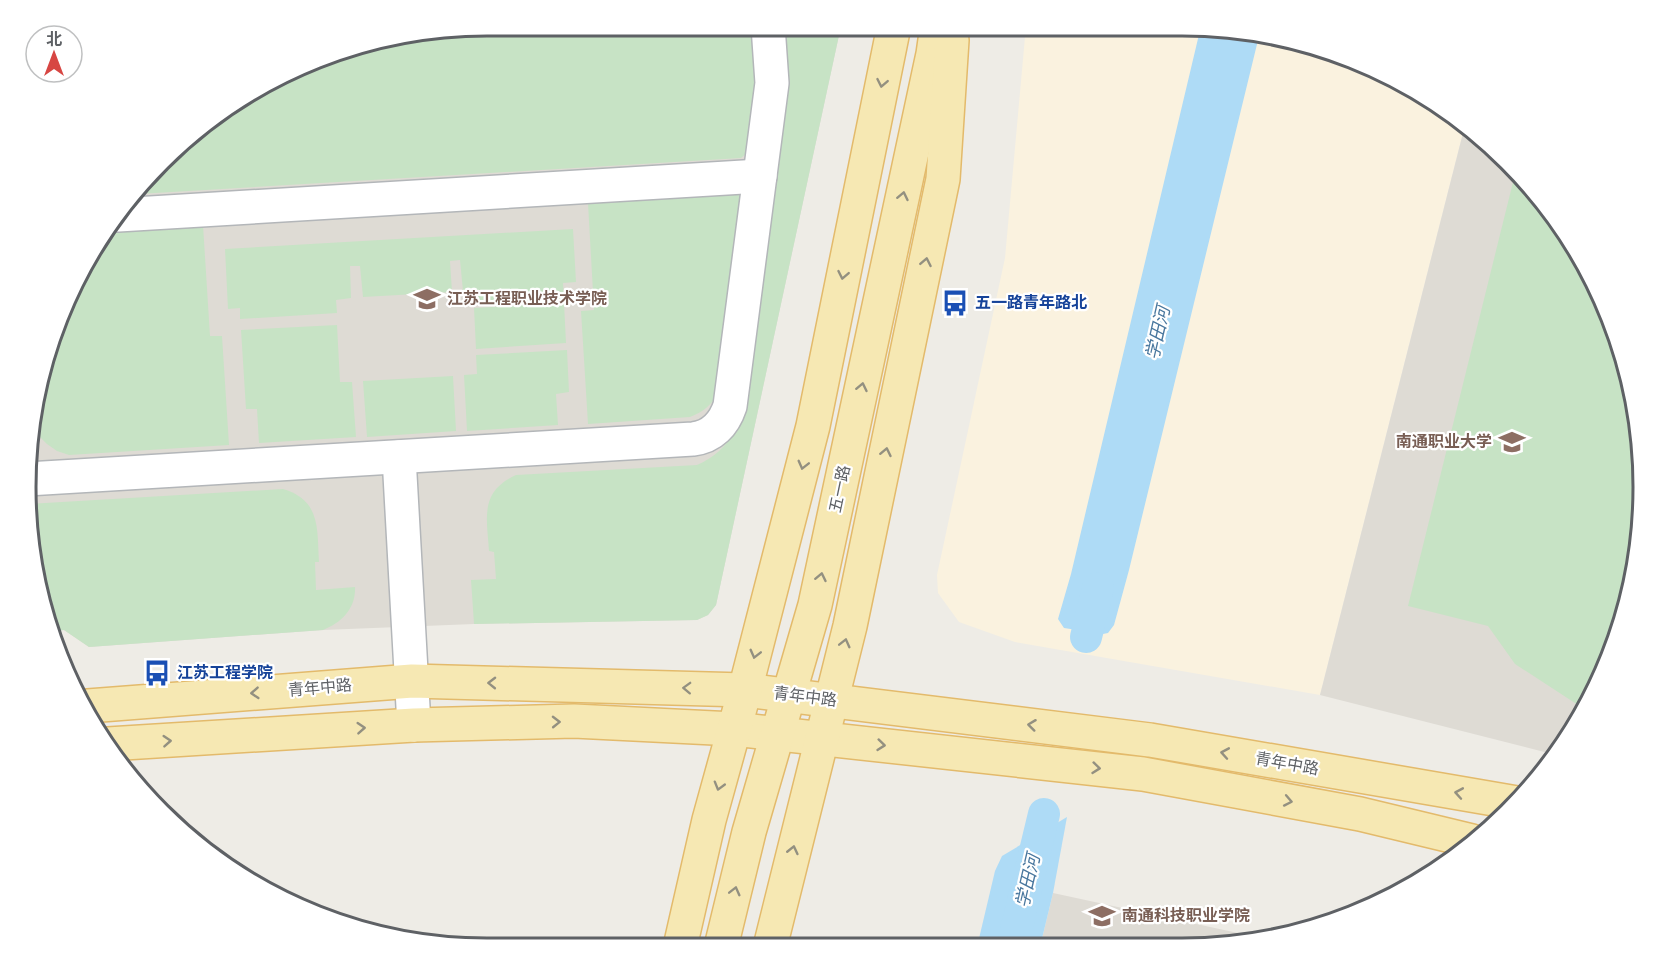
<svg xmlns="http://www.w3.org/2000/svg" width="1669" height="974" font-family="Signika,'Noto Sans SC',sans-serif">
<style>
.commercial{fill:#faf2df}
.education{fill:#dedbd4}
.green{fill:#c7e3c5}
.water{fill:#aedbf6}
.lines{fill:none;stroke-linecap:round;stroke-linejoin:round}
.canal{stroke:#aedbf6;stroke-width:32}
.minor-casing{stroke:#b3b6b9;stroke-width:36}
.major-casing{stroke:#e3ba6b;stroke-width:36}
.minor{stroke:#fff;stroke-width:33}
.major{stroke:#f6e8b3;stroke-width:33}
.oneway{stroke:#939080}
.labels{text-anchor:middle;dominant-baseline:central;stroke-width:4.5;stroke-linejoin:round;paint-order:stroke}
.education-label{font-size:16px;font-weight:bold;fill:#785e54;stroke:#fff;text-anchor:start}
.transit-label{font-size:16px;font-weight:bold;fill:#164399;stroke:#fff;text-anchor:start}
.street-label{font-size:16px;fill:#5e6165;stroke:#fff}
.water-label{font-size:18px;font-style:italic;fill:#49779e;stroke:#fff}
.rim{fill:none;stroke:#5e6165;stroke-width:3}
</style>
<rect width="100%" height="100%" fill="#eeece6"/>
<!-- commercial -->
<path class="commercial" d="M1026 26 1213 27 1331 50 1438 103 1465 125 1320 695 1015 642 959 622 938 593 937 575 1005 258Z"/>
<!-- education -->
<g class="education">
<path d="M487 26H841L716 605 708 615 697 620 474 624 323 630 89 647 64 630 49 632 26 487 41 367 103 230 206 121 339 50Z"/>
<path d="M1465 125 1508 160 1566 230 1608 310 1635 397 1643 487 1635 577 1608 663 1566 743 1556 755 1320 695Z"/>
<path d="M1053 893 1261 938 1213 947H1040Z"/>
</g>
<!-- green -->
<g class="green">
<path d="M487 26H757L760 79 747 153 741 158 138 194 206 121 339 50Z"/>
<path d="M779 26H841L716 605 708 615 697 620 474 624 471 580 496 579 494 552 489 551C487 518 479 492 516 475L697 465C715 457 725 447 736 430Z"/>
<path d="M1516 170 1566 230 1608 310 1635 397 1643 487 1635 577 1608 663 1585 707 1578 705 1515 664 1488 626 1408 606Z"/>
<path d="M745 193 718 394C710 406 703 412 690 417L588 424 581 311 594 310 588 203Z"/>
<path d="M203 225 210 336H222L229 445 69 455 57 451 47 444 38 435 34 424 41 367 103 231Z"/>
<path d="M573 229 576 282 563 283 564 299 473 304 472 291H463L460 260 450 261 452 292 363 297 360 266H350L351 298 336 300 337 313 240 319V308L228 309 225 249Z"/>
<path d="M564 303 566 343 476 349 474 308Z"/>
<path d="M337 325 340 382H352L356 437 259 443 257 409H246L241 330Z"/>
<path d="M567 350 569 392 556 394 558 425 467 431 464 375 477 374 476 355Z"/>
<path d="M453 376 456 431 367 437 363 381Z"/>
<path d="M283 489C321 500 317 529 319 562H315L316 590 355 587C356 609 341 623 323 630L89 647 64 630 49 632 28 504Z"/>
</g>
<!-- water -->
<g class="water">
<path d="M1201 26 1213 27 1259 36 1129 570 1114 625 1108 633 1103 634 1064 628 1058 619 1071 574Z"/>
<path d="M1067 817 1053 893 1040 947H977L995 871 1002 856Z"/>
</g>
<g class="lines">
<!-- canal -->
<g class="canal">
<path d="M1086 637 1098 588"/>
<path d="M1012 947 1044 814"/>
</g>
<!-- minor casing -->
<g class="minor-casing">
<g id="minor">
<path d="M118 215 760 176"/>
<path d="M399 457 414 725"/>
<path d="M27 479 693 439C712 437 724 424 730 406L772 83 768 26"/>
</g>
</g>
<!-- major casing -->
<g class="major-casing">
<g id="major">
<path d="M88 706 412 681 745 690 1150 740 1517 803"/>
<path d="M108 744 414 725 574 721 734 729 1143 774 1360 814 1472 841"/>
<path d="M680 947 709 820 745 690 813 426 894 26"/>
<path d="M721 947 749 832 815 605 933 54 937 26"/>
<path d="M770 947 850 626 943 179 952 40"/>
</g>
</g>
<!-- minor -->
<use href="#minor" class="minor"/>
<!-- major -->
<use href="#major" class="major"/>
</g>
<!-- one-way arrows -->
<defs><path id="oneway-chevron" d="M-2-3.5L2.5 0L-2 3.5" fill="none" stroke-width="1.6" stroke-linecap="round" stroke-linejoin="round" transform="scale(1.5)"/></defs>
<g class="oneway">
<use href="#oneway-chevron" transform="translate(882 83) rotate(101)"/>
<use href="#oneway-chevron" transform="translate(903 196) rotate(-78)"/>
<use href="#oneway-chevron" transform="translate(926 262) rotate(-79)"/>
<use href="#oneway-chevron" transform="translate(843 275) rotate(101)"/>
<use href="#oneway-chevron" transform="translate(862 387) rotate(-78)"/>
<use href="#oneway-chevron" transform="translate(886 452) rotate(-78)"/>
<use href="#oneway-chevron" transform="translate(803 465) rotate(104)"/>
<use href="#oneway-chevron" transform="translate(821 577) rotate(-78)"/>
<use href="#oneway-chevron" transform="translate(845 643) rotate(-76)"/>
<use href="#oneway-chevron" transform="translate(755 654) rotate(104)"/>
<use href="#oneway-chevron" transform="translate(492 683) rotate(-179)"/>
<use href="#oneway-chevron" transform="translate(687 688) rotate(-178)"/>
<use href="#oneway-chevron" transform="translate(255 693) rotate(176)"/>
<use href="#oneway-chevron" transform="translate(556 722) rotate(-1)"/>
<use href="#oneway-chevron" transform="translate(1032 725) rotate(-173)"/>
<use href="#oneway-chevron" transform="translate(361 728) rotate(-4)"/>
<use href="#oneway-chevron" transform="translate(167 741) rotate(-4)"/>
<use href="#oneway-chevron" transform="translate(881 745) rotate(6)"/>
<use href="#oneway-chevron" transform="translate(1225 753) rotate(-170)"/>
<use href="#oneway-chevron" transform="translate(1096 768) rotate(6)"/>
<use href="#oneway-chevron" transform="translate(719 786) rotate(106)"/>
<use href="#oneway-chevron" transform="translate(1459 793) rotate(-170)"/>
<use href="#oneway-chevron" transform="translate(1288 801) rotate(11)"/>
<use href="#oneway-chevron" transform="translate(793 850) rotate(-77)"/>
<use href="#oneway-chevron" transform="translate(735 891) rotate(-76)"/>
</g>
<!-- icons -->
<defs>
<g id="university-bare" transform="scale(2.07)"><path d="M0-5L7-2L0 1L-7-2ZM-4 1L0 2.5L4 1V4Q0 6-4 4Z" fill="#8d6e63" stroke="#fff" stroke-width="2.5" paint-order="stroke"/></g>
<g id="bus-bare" transform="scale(2.07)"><path d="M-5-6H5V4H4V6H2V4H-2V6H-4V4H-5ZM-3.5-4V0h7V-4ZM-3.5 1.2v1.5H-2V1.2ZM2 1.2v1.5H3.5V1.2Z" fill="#1a4fb4" stroke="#fff" stroke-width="2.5" paint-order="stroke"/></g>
</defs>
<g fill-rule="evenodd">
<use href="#university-bare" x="427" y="299"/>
<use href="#bus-bare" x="955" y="303"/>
<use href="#university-bare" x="1512" y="442"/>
<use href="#bus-bare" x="157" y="673"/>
<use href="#university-bare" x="1102" y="916"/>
</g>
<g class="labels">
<!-- education labels -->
<g class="education-label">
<text x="447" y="299">江苏工程职业技术学院</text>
<text x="1492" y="442" text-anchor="end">南通职业大学</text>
<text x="1122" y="916">南通科技职业学院</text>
</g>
<!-- transit labels -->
<g class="transit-label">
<text x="975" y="303">五一路青年路北</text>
<text x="177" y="673">江苏工程学院</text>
</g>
<!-- street labels -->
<g class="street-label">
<text transform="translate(840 489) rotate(-78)">五一路</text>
<text transform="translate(320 688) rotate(-5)">青年中路</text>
<text transform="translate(805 697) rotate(7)">青年中路</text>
<text transform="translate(1287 764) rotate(10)">青年中路</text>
</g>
<!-- water labels -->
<g class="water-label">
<text transform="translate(1158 333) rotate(-77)">学田河</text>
<text transform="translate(1028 881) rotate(-77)">学田河</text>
</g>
</g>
<!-- crop -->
<path d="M0 0H1669V974H0ZM487 36H1182A451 451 0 0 1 1633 487V487A451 451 0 0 1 1182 938H487A451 451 0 0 1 36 487V487A451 451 0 0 1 487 36Z" fill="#fff" fill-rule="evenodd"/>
<path class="rim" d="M487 36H1182A451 451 0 0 1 1633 487V487A451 451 0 0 1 1182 938H487A451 451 0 0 1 36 487V487A451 451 0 0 1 487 36Z"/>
<!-- north arrow -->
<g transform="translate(54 54)"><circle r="28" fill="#ffffff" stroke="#bfc0c1" stroke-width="1.5"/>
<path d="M0-4.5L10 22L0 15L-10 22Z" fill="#d74643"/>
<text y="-9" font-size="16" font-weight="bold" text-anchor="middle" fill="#5e6165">北</text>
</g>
</svg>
